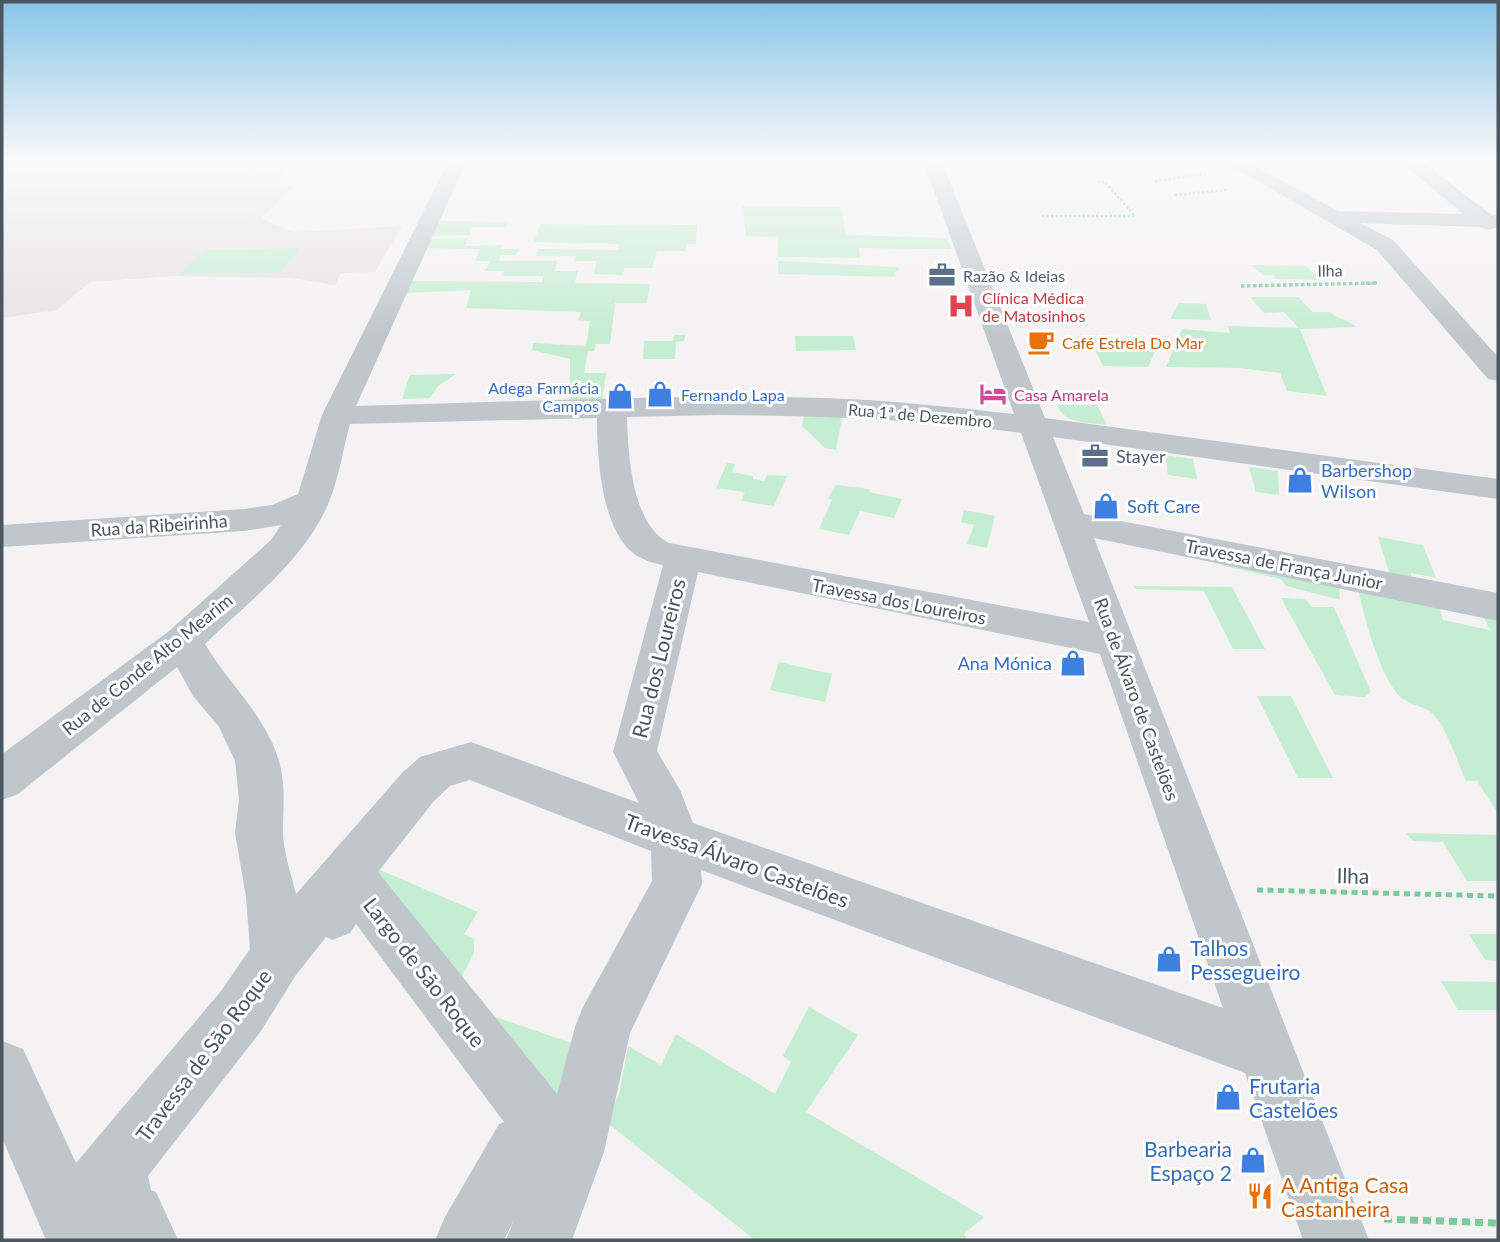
<svg xmlns="http://www.w3.org/2000/svg" width="1500" height="1242" font-family="Lato,sans-serif">
<style>
.education{fill:#e5e3e3}
.green{fill:#c5edd2}
.lines{fill:none;stroke-linecap:round;stroke-linejoin:round}
.path-far3{stroke:#7fc9a0;stroke-width:2.5;stroke-dasharray:2.5 2;stroke-linecap:butt}
.path-far2{stroke:#7fc9a0;stroke-width:3.5;stroke-dasharray:3.5 2.5;stroke-linecap:butt}
.path-far1{stroke:#7fc9a0;stroke-width:5;stroke-dasharray:6 4.5;stroke-linecap:butt}
.path{stroke:#7fc9a0;stroke-width:7;stroke-dasharray:8 5;stroke-linecap:butt}
.minor{fill:#bfc7cd;fill-rule:evenodd}
.tram{stroke:#b4b8bb;stroke-width:2}
.labels{text-anchor:middle;dominant-baseline:central;stroke-width:6;stroke-linejoin:round;paint-order:stroke}
.far-street-label{font-size:16px;fill:#4b565e;stroke:#fff}
.far-service-label{font-size:16px;fill:#4e5e75;stroke:#fff;text-anchor:start}
.far-health-label{font-size:16px;fill:#be3a42;stroke:#fff;text-anchor:start}
.far-food-label{font-size:16px;fill:#c56008;stroke:#fff;text-anchor:start}
.far-shop-label{font-size:16px;fill:#366cbe;stroke:#fff;text-anchor:end}
.far-hotel-label{font-size:16px;fill:#b23c85;stroke:#fff;text-anchor:start}
.service-label{font-size:18px;fill:#4e5e75;stroke:#fff;text-anchor:start}
.shop-label{font-size:18px;fill:#366cbe;stroke:#fff;text-anchor:start}
.street-label{font-size:18px;fill:#4b565e;stroke:#fff}
.near-street-label{font-size:21px;fill:#4b565e;stroke:#fff}
.near-shop-label{font-size:21px;fill:#366cbe;stroke:#fff;text-anchor:start}
.near-food-label{font-size:21px;fill:#c56008;stroke:#fff;text-anchor:start}
</style>
<rect width="100%" height="100%" fill="#f4f2f2"/>
<!-- education -->
<path class="education" d="M12 160H286L279 184 293 187 261 218 293 232 402 226 375 272 341 273 335 285 292 278 171 276 90 282 57 310 2 318V165Z"/>
<!-- green -->
<g class="green">
<path d="M742 206 841 207 846 235 947 238 951 249 859 248 860 258 778 257V237L746 236Z"/>
<path d="M438 221 508 222 506 227H472L469 235 431 236Z"/>
<path d="M540 224 697 225 696 244H687L685 251H657L652 268H624L623 275 594 274 596 261H575L576 256H536L539 249 617 250 619 244 534 242Z"/>
<path d="M468 238 465 246 502 245 501 249H519L516 255H501L498 261H557L555 271H578L575 283 650 284 647 303H615L610 344H596L594 351H588L584 373H606L602 401 570 402V359L532 350 533 343 586 346 590 321 578 320 581 312 466 308 471 290 405 293 410 281 542 282 544 276H503L504 271H485L490 261H475L480 249 426 248 430 239Z"/>
<path d="M300 248 281 272 181 274 204 250Z"/>
<path d="M778 261 898 267 899 271 894 272 895 277 778 274Z"/>
<path d="M1251 265 1306 266 1321 280 1276 279 1273 275H1263Z"/>
<path d="M1250 297H1298L1313 312H1330C1338 320 1348 319 1356 327L1300 329 1327 396 1287 391 1280 373 1239 368 1166 367 1182 329 1230 333 1228 326 1299 328 1284 312 1264 313Z"/>
<path d="M1179 303 1206 304 1211 320 1170 319Z"/>
<path d="M674 335H685L684 341 676 342 675 359H643L644 341H673Z"/>
<path d="M795 336H853L856 350 796 351Z"/>
<path d="M1156 349 1148 367 1103 366 1095 350Z"/>
<path d="M456 374 438 386 430 398 402 399 410 375Z"/>
<path d="M1057 405H1097L1107 425C1088 422 1065 425 1057 405Z"/>
<path d="M804 415 842 417 836 450 825 448 802 426Z"/>
<path d="M1165 455 1193 459 1197 479 1168 475Z"/>
<path d="M727 463 735 464 732 472 753 476V479L764 481 767 475 787 476 774 506 741 501 745 492 716 488Z"/>
<path d="M1249 467 1278 471 1279 495 1256 492Z"/>
<path d="M836 485 870 489 869 492 902 499 894 518 860 511 849 535 819 529 832 500 828 498Z"/>
<path d="M964 510 995 516 987 548 967 544 974 525 961 522Z"/>
<path d="M1378 537 1423 545 1436 578 1411 573 1412 580 1390 575Z"/>
<path d="M1219 560 1339 585 1340 600 1286 586 1281 579 1221 565Z"/>
<path d="M1134 586 1232 587 1265 649H1233L1204 591 1136 589Z"/>
<path d="M1358 589 1439 606 1443 620 1490 630 1482 614 1498 618V813L1477 781H1466C1458 764 1446 725 1432 713 1421 704 1404 705 1395 691 1376 663 1366 622 1358 589Z"/>
<path d="M1281 598 1305 599 1312 607H1334L1371 692 1365 697 1335 695Z"/>
<path d="M779 662 832 674 825 702 770 690Z"/>
<path d="M1257 696H1291L1333 778H1298Z"/>
<path d="M1406 833 1498 835V881H1467L1443 842 1413 841Z"/>
<path d="M371 866 478 912 464 934 474 939V953L449 1001 574 1044 554 1138 356 883Z"/>
<path d="M1469 934H1498V961L1485 960Z"/>
<path d="M1441 981 1498 982V1010H1458Z"/>
<path d="M809 1007 858 1035 806 1112 984 1217 964 1234 967 1240H755L606 1122 619 1095 628 1046 661 1065 676 1034 775 1094 791 1062 783 1056Z"/>
</g>
<g class="lines">
<!-- path-far3 -->
<g class="path-far3">
<path d="M1155 181 1206 174"/>
<path d="M1175 195 1227 190"/>
<path d="M1042 216H1135L1105 182H1098"/>
<path d="M1366 283H1377"/>
</g>
<!-- path-far2 -->
<path class="path-far2" d="M1241 286 1377 283"/>
<!-- path-far1 -->
<path class="path-far1" d="M1257 890 1498 896"/>
<!-- path -->
<path class="path" d="M1384 1219 1498 1223"/>
<!-- minor -->
<g class="minor">
<path d="M449 160H467L356 406C512 402 668 394 824 398 887 400 951 407 1014 414L923 160H941L1045 418 1498 479V499L1053 437 1084 514 1498 593V621L1094 538 1369 1240H1303L1245 1073 701 870 702 884 630 1033 604 1152 572 1240H506L514 1220 504 1240H435L445 1217 499 1124 504 1122 356 924 350 933 332 940 326 937 296 975 261 1031 148 1176 151 1190 156 1192 178 1240H46L2 1138V1041L23 1049 76 1163 221 991 250 949 246 897 235 833 239 799 235 761 219 727 193 696 177 667 18 794 2 800V754L169 631 271 540 281 525 244 531 2 547V525L244 509 272 505 298 494 322 415ZM718 415C820 416 920 419 1021 433L1089 622 669 543C632 525 628 454 627 417ZM597 418C597 455 601 528 633 553 642 560 653 563 663 565L613 752 639 803 471 742 420 757 402 773 296 894C291 874 283 851 283 831 283 807 286 785 279 761 266 716 228 683 205 644 249 601 305 560 329 502 339 478 343 449 350 424ZM698 572 1100 654 1223 1008 693 823 680 790 657 751ZM470 780 651 851 652 881 583 1007 575 1027 557 1094 378 872 434 801 450 786Z"/>
<path d="M1221 160H1244L1338 211 1463 214 1399 160H1420L1490 214 1498 215V227L1489 230 1479 227 1360 223 1393 240 1498 357V381L1488 379 1377 250Z"/>
</g>
<!-- tram -->
<path class="tram" d="M1417 160 1498 222"/>
</g>
<!-- sky -->
<linearGradient id="sky" x2="0" y2="1"><stop stop-color="#87c4e7"/><stop offset="0.48" stop-color="#faf9f9"/><stop offset="1" stop-color="#faf9f9" stop-opacity="0"/></linearGradient>
<rect width="1500" height="334" fill="url(#sky)"/>
<!-- icons -->
<defs>
<g id="office-bare" transform="scale(2.1)"><path d="M-6-3h4V-5.5h4V-3h4V5H-6ZM-1-4.5V-3h2v-1.5ZM-6 0V1H6V0Z" fill="#5c6f8a" stroke="#fff" stroke-width="2.5" paint-order="stroke"/></g>
<g id="hospital-bare" transform="scale(2.1)"><path d="M-5-5h3v3.5h4V-5h3V5h-3V1.5h-4V5h-3Z" fill="#e0444e" stroke="#fff" stroke-width="2.5" paint-order="stroke"/></g>
<g id="cafe-bare" transform="scale(2.1)"><path d="M-5.5-4.5H6V0H3Q3 3.5 0 3.5H-2.5Q-5.5 3.5-5.5 0ZM3-3.2v2h1.7v-2ZM-6 4.5H4V6H-6Z" fill="#e8710a" stroke="#fff" stroke-width="2.5" paint-order="stroke"/></g>
<g id="shop-bare" transform="scale(2.1)"><path d="M-5-2.5h2.3a2.7 3.5 0 0 1 5.4 0H5L5.5 6h-11ZM-1.5-2.5h3a1.5 2.3 0 0 0-3 0Z" fill="#3f7fe0" stroke="#fff" stroke-width="2.5" paint-order="stroke"/></g>
<g id="hotel-bare" transform="scale(2.1)"><path d="M-6-4.5h1.5V1H6V5H4.5V3h-9V5H-6ZM-4 0a1.8 1.8 0 1 1 3.6 0ZM.5 0V-2.5h3Q6-2.5 6 0Z" fill="#d1479c" stroke="#fff" stroke-width="2.5" paint-order="stroke"/></g>
<g id="restaurant-bare" transform="scale(2.1)"><path d="M-5-6h1v4h1v-4h1v4h1v-4h1v5L-1.5 .5V6h-2V.5L-5-1ZM5-6V6H3V1.5H1.5Q1.5-4 5-6Z" fill="#e8710a" stroke="#fff" stroke-width="2.5" paint-order="stroke"/></g>
</defs>
<g fill-rule="evenodd">
<use href="#office-bare" x="942" y="275"/>
<use href="#hospital-bare" x="961" y="306"/>
<use href="#cafe-bare" x="1041" y="342"/>
<use href="#shop-bare" x="660" y="394"/>
<use href="#hotel-bare" x="993" y="394"/>
<use href="#shop-bare" x="620" y="396"/>
<use href="#office-bare" x="1095" y="456"/>
<use href="#shop-bare" x="1300" y="480"/>
<use href="#shop-bare" x="1106" y="506"/>
<use href="#shop-bare" x="1073" y="663"/>
<use href="#shop-bare" x="1169" y="959"/>
<use href="#shop-bare" x="1228" y="1097"/>
<use href="#shop-bare" x="1253" y="1160"/>
<use href="#restaurant-bare" x="1260" y="1196"/>
</g>
<g class="labels">
<!-- far-street labels -->
<g class="far-street-label">
<text transform="translate(1330 270) rotate(-1)">Ilha</text>
<text transform="translate(920 415) rotate(5)">Rua 1ª de Dezembro</text>
</g>
<!-- far-service labels -->
<g class="far-service-label">
<text x="963" y="275">Razão &amp; Ideias</text>
</g>
<!-- far-health labels -->
<g class="far-health-label">
<text x="982" y="297">Clínica Médica<tspan x="982" dy="18">de Matosinhos</tspan></text>
</g>
<!-- far-food labels -->
<g class="far-food-label">
<text x="1062" y="342">Café Estrela Do Mar</text>
</g>
<!-- far-shop labels -->
<g class="far-shop-label">
<text x="599" y="387">Adega Farmácia<tspan x="599" dy="18">Campos</tspan></text>
<text x="681" y="394" text-anchor="start">Fernando Lapa</text>
</g>
<!-- far-hotel labels -->
<g class="far-hotel-label">
<text x="1014" y="394">Casa Amarela</text>
</g>
<!-- service labels -->
<g class="service-label">
<text x="1116" y="456">Stayer</text>
</g>
<!-- shop labels -->
<g class="shop-label">
<text x="1321" y="470">Barbershop<tspan x="1321" dy="21">Wilson</tspan></text>
<text x="1127" y="506">Soft Care</text>
<text x="1052" y="663" text-anchor="end">Ana Mónica</text>
</g>
<!-- street labels -->
<g class="street-label">
<text transform="translate(159 525) rotate(-4)">Rua da Ribeirinha</text>
<text transform="translate(1284 564) rotate(11)">Travessa de França Junior</text>
<text transform="translate(899 601) rotate(11)">Travessa dos Loureiros</text>
<text transform="translate(147 664) rotate(-39)">Rua de Conde Alto Mearim</text>
<text transform="translate(1137 699) rotate(70)">Rua de Álvaro de Castelões</text>
</g>
<!-- near-street labels -->
<g class="near-street-label">
<text transform="translate(658 658) rotate(-76)">Rua dos Loureiros</text>
<text transform="translate(737 860) rotate(20)">Travessa Álvaro Castelões</text>
<text transform="translate(1353 875) rotate(1)">Ilha</text>
<text transform="translate(425 972) rotate(52)">Largo de São Roque</text>
<text transform="translate(203 1055) rotate(-53)">Travessa de São Roque</text>
</g>
<!-- near-shop labels -->
<g class="near-shop-label">
<text x="1190" y="947">Talhos<tspan x="1190" dy="24">Pessegueiro</tspan></text>
<text x="1249" y="1085">Frutaria<tspan x="1249" dy="24">Castelões</tspan></text>
<text x="1232" y="1148" text-anchor="end">Barbearia<tspan x="1232" dy="24">Espaço 2</tspan></text>
</g>
<!-- near-food labels -->
<g class="near-food-label">
<text x="1281" y="1184">A Antiga Casa<tspan x="1281" dy="24">Castanheira</tspan></text>
</g>
</g>
<!-- border -->
<rect width="1500" height="1242" fill="none" stroke="#4b565e" stroke-width="7"/>
</svg>
